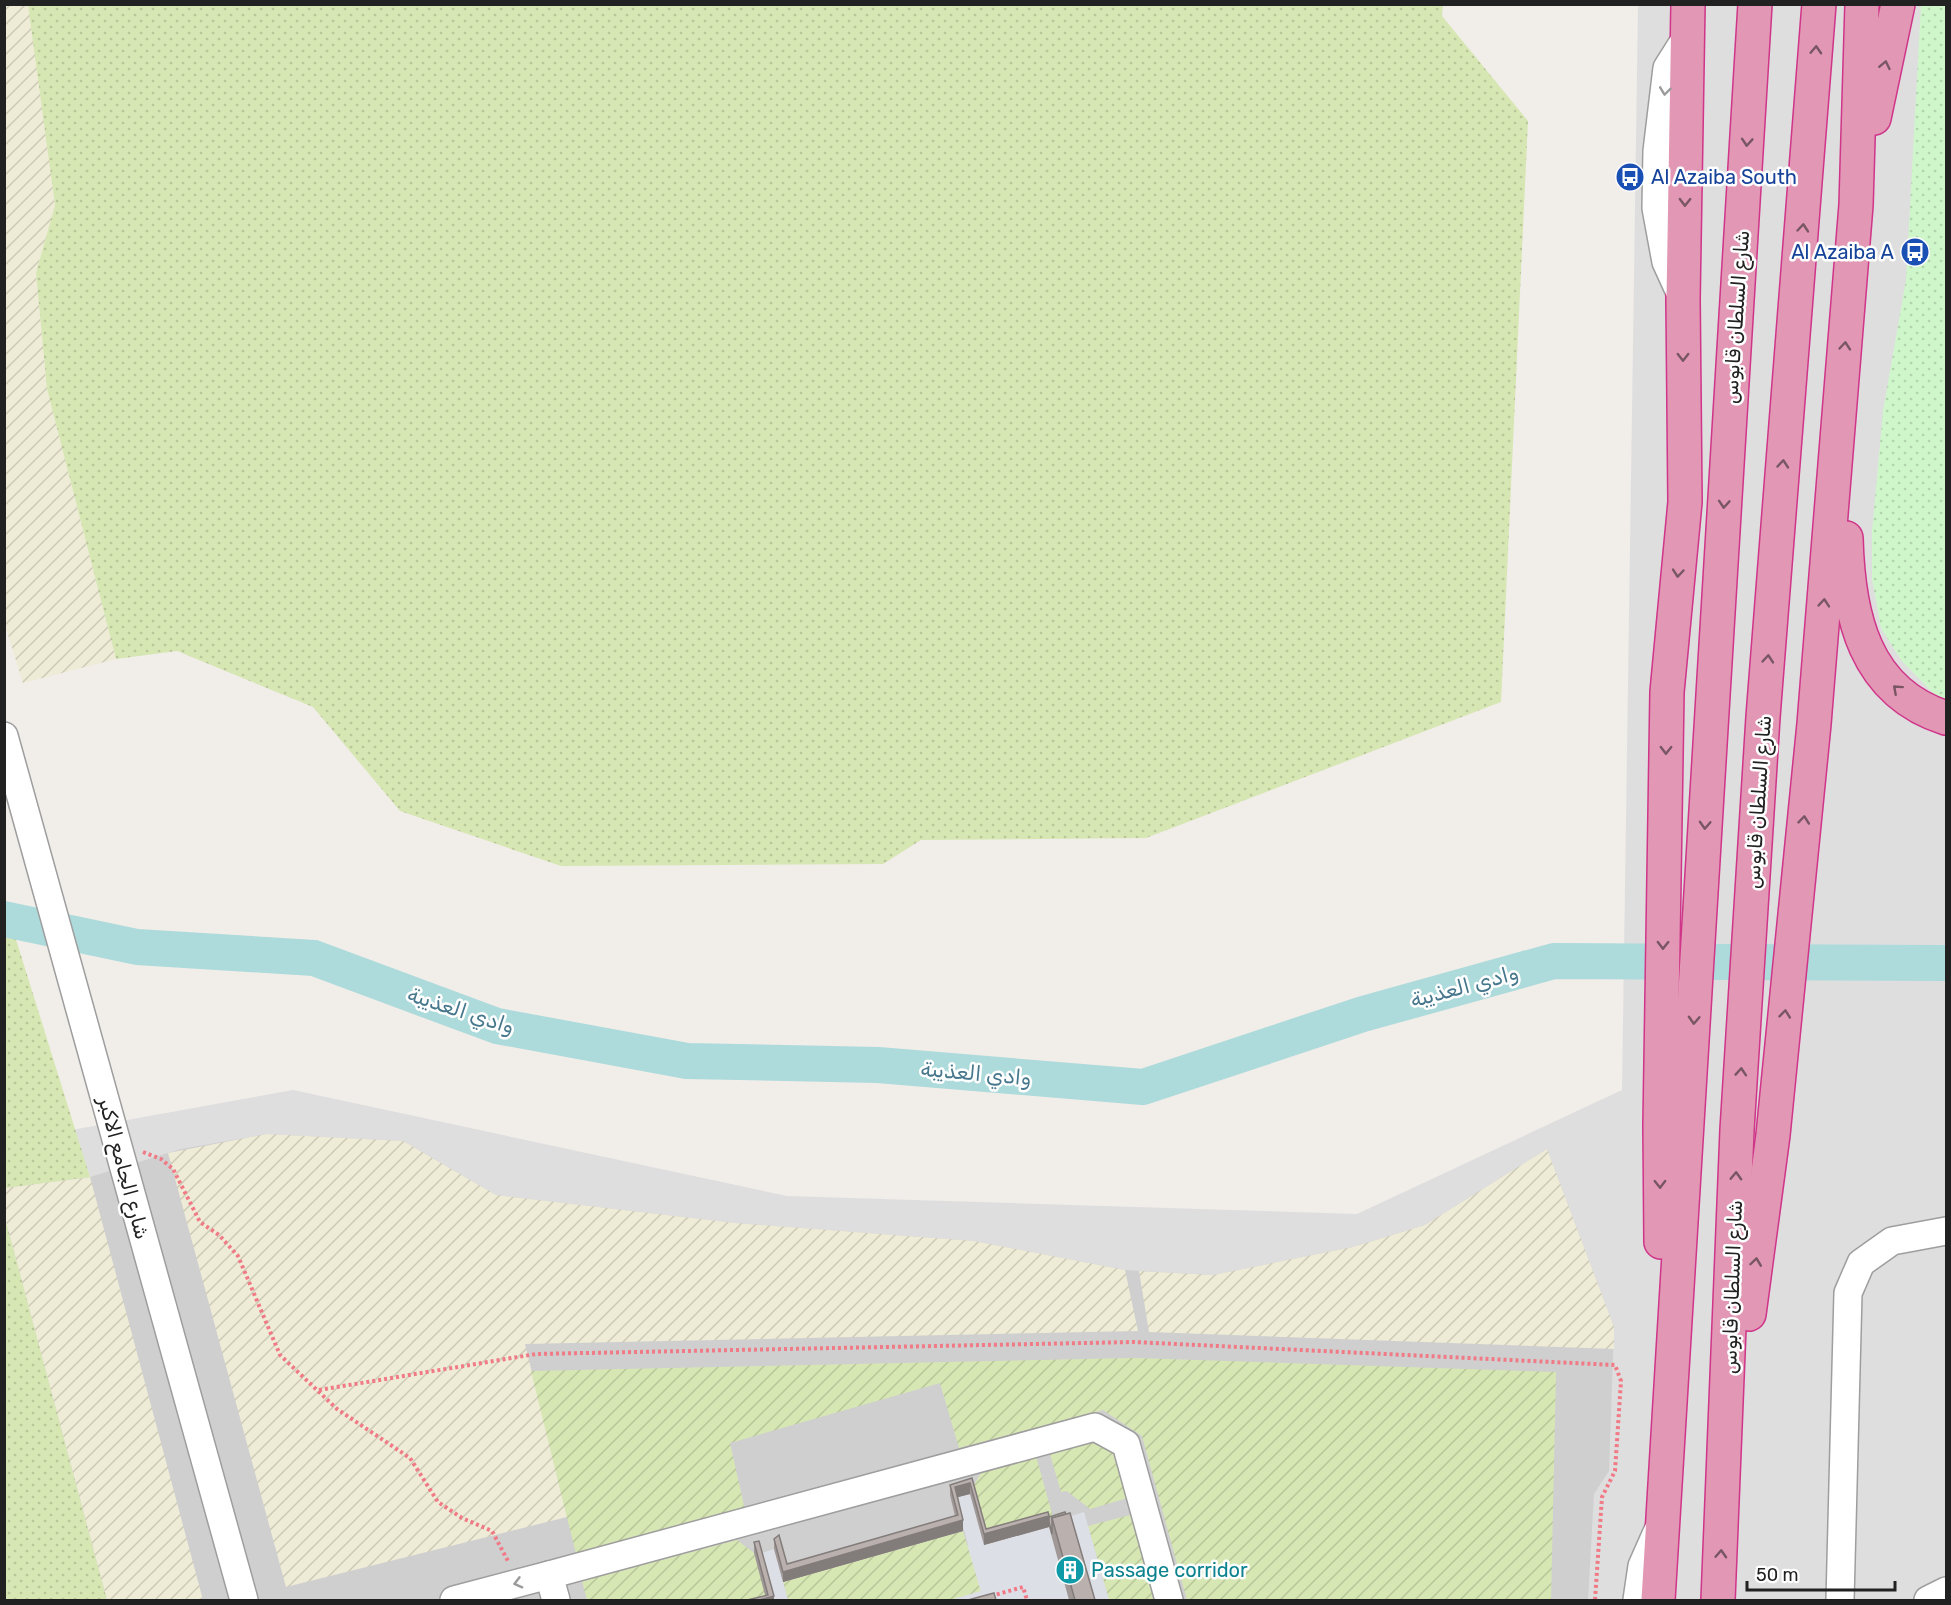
<svg xmlns="http://www.w3.org/2000/svg" width="1951" height="1605" font-family="Rubik,'Noto Naskh Arabic',sans-serif">
<style>
.residential{fill:#dfdedf}
.religious{fill:#cfcfcf}
.farmland{fill:url(#farmland-furrows)}
.grass{fill:url(#grass-dots)}
.park{fill:url(#park-dots)}
.garden{fill:url(#garden-furrows)}
.plaza{fill:#dddfe7}
.lines{fill:none;stroke-linecap:round;stroke-linejoin:round}
.river{stroke:#addadb;stroke-width:36}
.minor-casing{stroke:#9e9e9e;stroke-width:30}
.highway-casing{stroke:#cf3589;stroke-width:36}
.path{stroke:#f07a85;stroke-width:4;stroke-dasharray:3 3;stroke-linecap:butt}
.minor{stroke:#fff;stroke-width:27}
.highway{stroke:#e297b4;stroke-width:33}
.wall{fill:#a09896}
.shaded-wall{fill:#827c7a}
.building{fill:#bab1ae;stroke:#827c7a;stroke-width:1.5}
.oneway{stroke:#785663}
.oneway2{stroke:#9b9b9b}
.labels{text-anchor:middle;dominant-baseline:central;stroke-width:5;stroke-linejoin:round;paint-order:stroke}
.transit-label{font-size:20px;fill:#164399;stroke:#fff;text-anchor:start}
.street-label{font-size:20px;fill:#212121;stroke:#fff}
.culture-label{font-size:20px;fill:#0d838f;stroke:#fff;text-anchor:start}
.water-label{font-size:21px;font-style:italic;fill:#46778c;stroke:#fff}
</style>
<defs>
<pattern id="farmland-furrows" width="10" height="10" patternUnits="userSpaceOnUse" patternTransform="scale(1.5)"><rect width="10" height="10" fill="#eeebd6"/><path d="M-1 1l2-2M0 10L10 0M9 11l2-2" fill="none" stroke="#ccc9b7"/></pattern>
<pattern id="grass-dots" width="8" height="8" patternUnits="userSpaceOnUse" patternTransform="scale(1.5)"><rect width="8" height="8" fill="#d7e7b3"/><path d="M2 2h.1M6 6h.1" fill="none" stroke="#b8c69a" stroke-width="1.8" stroke-linecap="round"/></pattern>
<pattern id="park-dots" width="8" height="8" patternUnits="userSpaceOnUse" patternTransform="scale(1.5)"><rect width="8" height="8" fill="#cff6ca"/><path d="M2 2h.1M6 6h.1" fill="none" stroke="#b1d3ad" stroke-width="1.8" stroke-linecap="round"/></pattern>
<pattern id="garden-furrows" width="10" height="10" patternUnits="userSpaceOnUse" patternTransform="scale(1.5)"><rect width="10" height="10" fill="#d7e7b3"/><path d="M-1 1l2-2M0 10L10 0M9 11l2-2" fill="none" stroke="#b8c69a"/></pattern>
</defs>
<rect width="100%" height="100%" fill="#f1ede9"/>
<!-- residential -->
<path class="residential" d="M1638 5H1946V1600H5V1142L293 1090 787 1196 1357 1214 1622 1090Z"/>
<!-- religious -->
<path class="religious" d="M267 1134 403 1141 496 1195 735 1223 974 1241 1125 1270 1213 1275 1353 1247 1425 1225 1547 1149 1614 1327 1609 1471 1594 1494 1588 1600H1109L1084 1513 953 1549 794 1600 792 1594 768 1600H107L5 1218 4 1188 90 1177 181 1149Z"/>
<!-- farmland -->
<g class="farmland">
<path d="M4 5H28L33 31 55 205 36 273 47 389 116 659 23 683 4 622Z"/>
<path d="M267 1134 403 1141 496 1195 735 1223 974 1241 1125 1270 1138 1331 525 1344 567 1517 286 1587 168 1153Z"/>
<path d="M1547 1149 1614 1327V1349L1149 1332 1139 1271 1213 1275 1353 1247 1425 1225Z"/>
<path d="M90 1177 203 1600H107L5 1218 4 1188Z"/>
</g>
<!-- grass -->
<g class="grass">
<path d="M28 5H1443L1442 16 1528 121 1501 702 1146 838 921 840 883 864 561 866 400 811 313 707 177 651 116 659 47 389 36 273 55 205Z"/>
<path d="M4 904H5L90 1177 5 1188Z"/>
<path d="M5 1218 98 1567 107 1600H5Z"/>
</g>
<!-- park -->
<path class="park" d="M1921 5H1946V699L1934 694 1901 660 1881 628 1872 579V532L1883 411 1906 280Z"/>
<!-- garden -->
<g class="garden">
<path d="M1135 1358 1556 1372 1551 1600H1187L1142 1436 1103 1410 959 1448 940 1383 730 1443 745 1510 576 1554 531 1371Z"/>
<path d="M1098 1438 1118 1451 1131 1497 1090 1509 1067 1491 1061 1492 1049 1451Z"/>
<path d="M1036 1456 1054 1521 986 1540 972 1489 982 1471Z"/>
<path d="M1134 1514 1159 1600H1109L1088 1526Z"/>
<path d="M963 1531 981 1592 950 1600H788L783 1582Z"/>
<path d="M737 1540 754 1553 767 1600H587L582 1581Z"/>
</g>
<!-- plaza -->
<g class="plaza">
<path d="M970 1494 984 1545 1049 1527 1069 1600H950L981 1591 955 1498Z"/>
<path d="M1084 1512 1109 1600H1089L1065 1518Z"/>
<path d="M774 1549 788 1600H772L759 1554Z"/>
</g>
<g class="lines">
<!-- river -->
<path class="river" d="M4 919 137 947 314 958 497 1026 687 1061 878 1065 1143 1087 1363 1014 1554 961 1946 963"/>
<!-- minor casing -->
<g class="minor-casing">
<g id="minor">
<path d="M1682 297 1666 262 1656 208 1657 151 1667 68 1686 38"/>
<path d="M4 736 244 1600"/>
<path d="M549 1575 1095 1427 1126 1444 1169 1600"/>
<path d="M454 1600 549 1575 556 1600"/>
<path d="M1637 1600 1642 1566 1658 1530"/>
<path d="M1840 1600 1848 1293 1861 1263 1892 1241 1946 1231"/>
<path d="M1928 1600 1946 1591"/>
</g>
</g>
<!-- highway casing -->
<g class="highway-casing">
<g id="highway">
<path d="M1874 118 1898 4"/>
<path d="M1846 538C1848 615 1864 692 1946 718"/>
<path d="M1661 1242 1660 1126 1667 692 1685 502 1683 299 1688 4"/>
<path d="M1749 1314 1773 1135 1814 724 1856 205 1862 4"/>
<path d="M1658 1600 1755 4"/>
<path d="M1718 1600 1737 1130 1763 717 1819 4"/>
</g>
</g>
<!-- path -->
<g class="path">
<path d="M143 1152 161 1159 173 1169 200 1222 219 1235 238 1256 280 1355 337 1409 410 1458 438 1502 462 1518 492 1531 509 1563"/>
<path d="M319 1390 536 1354 1134 1342 1615 1365 1621 1381 1615 1471 1602 1497 1595 1600"/>
<path d="M991 1596 1023 1587 1027 1600"/>
</g>
<!-- minor -->
<use href="#minor" class="minor"/>
<!-- highway -->
<use href="#highway" class="highway"/>
</g>
<!-- wall -->
<g class="wall">
<path d="M972 1478 986 1529 1049 1517 1065 1512 1095 1600H1069L1049 1527 984 1545 970 1494 957 1497 963 1531 783 1582 774 1549V1539L787 1564 955 1516 950 1495V1485Z"/>
<path d="M754 1542 774 1600 765 1595 754 1553Z"/>
</g>
<!-- shaded-wall -->
<g class="shaded-wall">
<path d="M970 1483V1494L955 1498V1487Z"/>
<path d="M1049 1516V1527L984 1545V1534Z"/>
<path d="M963 1520V1531L783 1582V1572Z"/>
<path d="M774 1596V1600H759Z"/>
</g>
<!-- building -->
<g class="building">
<path d="M972 1478 986 1529 1048 1512 1049 1516 984 1534 970 1483 955 1487 963 1520 783 1572 774 1539 779 1535 787 1564 958 1515 950 1485Z"/>
<path d="M1065 1512 1066 1514 1052 1518V1534L1049 1522V1517Z"/>
<path d="M1070 1513 1095 1600H1075L1052 1518Z"/>
<path d="M759 1541 774 1596 759 1600H747L768 1595 754 1542Z"/>
<path d="M994 1593 996 1600H968Z"/>
</g>
<!-- one-way arrows -->
<defs><path id="oneway-chevron" d="M-2-3.5L2.5 0L-2 3.5" fill="none" stroke-width="1.6" stroke-linecap="round" stroke-linejoin="round" transform="scale(1.5)"/></defs>
<g class="oneway">
<use href="#oneway-chevron" transform="translate(1816 50) rotate(-87)"/>
<use href="#oneway-chevron" transform="translate(1885 65) rotate(-78)"/>
<use href="#oneway-chevron" transform="translate(1747 142) rotate(94)"/>
<use href="#oneway-chevron" transform="translate(1685 202) rotate(91)"/>
<use href="#oneway-chevron" transform="translate(1803 228) rotate(-85)"/>
<use href="#oneway-chevron" transform="translate(1845 346) rotate(-85)"/>
<use href="#oneway-chevron" transform="translate(1683 357) rotate(90)"/>
<use href="#oneway-chevron" transform="translate(1783 464) rotate(-85)"/>
<use href="#oneway-chevron" transform="translate(1724 504) rotate(94)"/>
<use href="#oneway-chevron" transform="translate(1678 573) rotate(95)"/>
<use href="#oneway-chevron" transform="translate(1824 603) rotate(-85)"/>
<use href="#oneway-chevron" transform="translate(1768 659) rotate(-85)"/>
<use href="#oneway-chevron" transform="translate(1897 689) rotate(-138)"/>
<use href="#oneway-chevron" transform="translate(1666 750) rotate(91)"/>
<use href="#oneway-chevron" transform="translate(1804 820) rotate(-84)"/>
<use href="#oneway-chevron" transform="translate(1705 825) rotate(93)"/>
<use href="#oneway-chevron" transform="translate(1663 945) rotate(91)"/>
<use href="#oneway-chevron" transform="translate(1785 1014) rotate(-84)"/>
<use href="#oneway-chevron" transform="translate(1694 1020) rotate(93)"/>
<use href="#oneway-chevron" transform="translate(1741 1072) rotate(-86)"/>
<use href="#oneway-chevron" transform="translate(1736 1176) rotate(-88)"/>
<use href="#oneway-chevron" transform="translate(1660 1184) rotate(89)"/>
<use href="#oneway-chevron" transform="translate(1756 1262) rotate(-82)"/>
<use href="#oneway-chevron" transform="translate(1721 1554) rotate(-87)"/>
</g>
<g class="oneway2">
<use href="#oneway-chevron" transform="translate(1665 91) rotate(97)"/>
<use href="#oneway-chevron" transform="translate(518 1583) rotate(165)"/>
</g>
<!-- icons -->
<defs>
<g id="bus-disc" transform="scale(1.5)"><circle r="9.5" fill="#1a4fb4" stroke="#fff"/><path d="M-5-6H5V4H4V6H2V4H-2V6H-4V4H-5ZM-3.5-4V0h7V-4ZM-3.5 1.2v1.5H-2V1.2ZM2 1.2v1.5H3.5V1.2Z" fill="#fff"/></g>
<g id="building-disc" transform="scale(1.5)"><circle r="9.5" fill="#0f9aa8" stroke="#fff"/><path d="M-4-6H4V6H1V3H-1V6H-4ZM-2.5-4.3h1.7v1.8h-1.7ZM.8-4.3h1.7v1.8H.8ZM-2.5-1h1.7V.8h-1.7ZM.8-1h1.7V.8H.8Z" fill="#fff"/></g>
</defs>
<g fill-rule="evenodd">
<use href="#bus-disc" x="1630" y="177"/>
<use href="#bus-disc" x="1915" y="252"/>
<use href="#building-disc" x="1070" y="1570"/>
</g>
<g class="labels">
<!-- transit labels -->
<g class="transit-label">
<text x="1651" y="177">Al Azaiba South</text>
<text x="1894" y="252" text-anchor="end">Al Azaiba A</text>
</g>
<!-- street labels -->
<g class="street-label">
<text transform="translate(1736 317) rotate(-86)">شارع السلطان قابوس</text>
<text transform="translate(1758 802) rotate(-86)">شارع السلطان قابوس</text>
<text transform="translate(124 1168) rotate(75)">شارع الجامع الاكبر</text>
<text transform="translate(1732 1287) rotate(-88)">شارع السلطان قابوس</text>
</g>
<!-- culture labels -->
<g class="culture-label">
<text x="1091" y="1570">Passage corridor</text>
</g>
<!-- water labels -->
<g class="water-label">
<text transform="translate(1464 986) rotate(-15)">وادي العذيبة</text>
<text transform="translate(461 1010) rotate(18)">وادي العذيبة</text>
<text transform="translate(976 1073) rotate(5)">وادي العذيبة</text>
</g>
</g>
<!-- border -->
<rect width="1951" height="1605" fill="none" stroke="#212121" stroke-width="12"/>
<!-- scale -->
<path d="M1747 1581v9h148v-9" fill="none" stroke="#212121" stroke-width="3"/>
<text x="1756" y="1581" font-size="18" fill="#212121" stroke="#ffffff" stroke-width="4.5" paint-order="stroke">50 m</text>
</svg>
